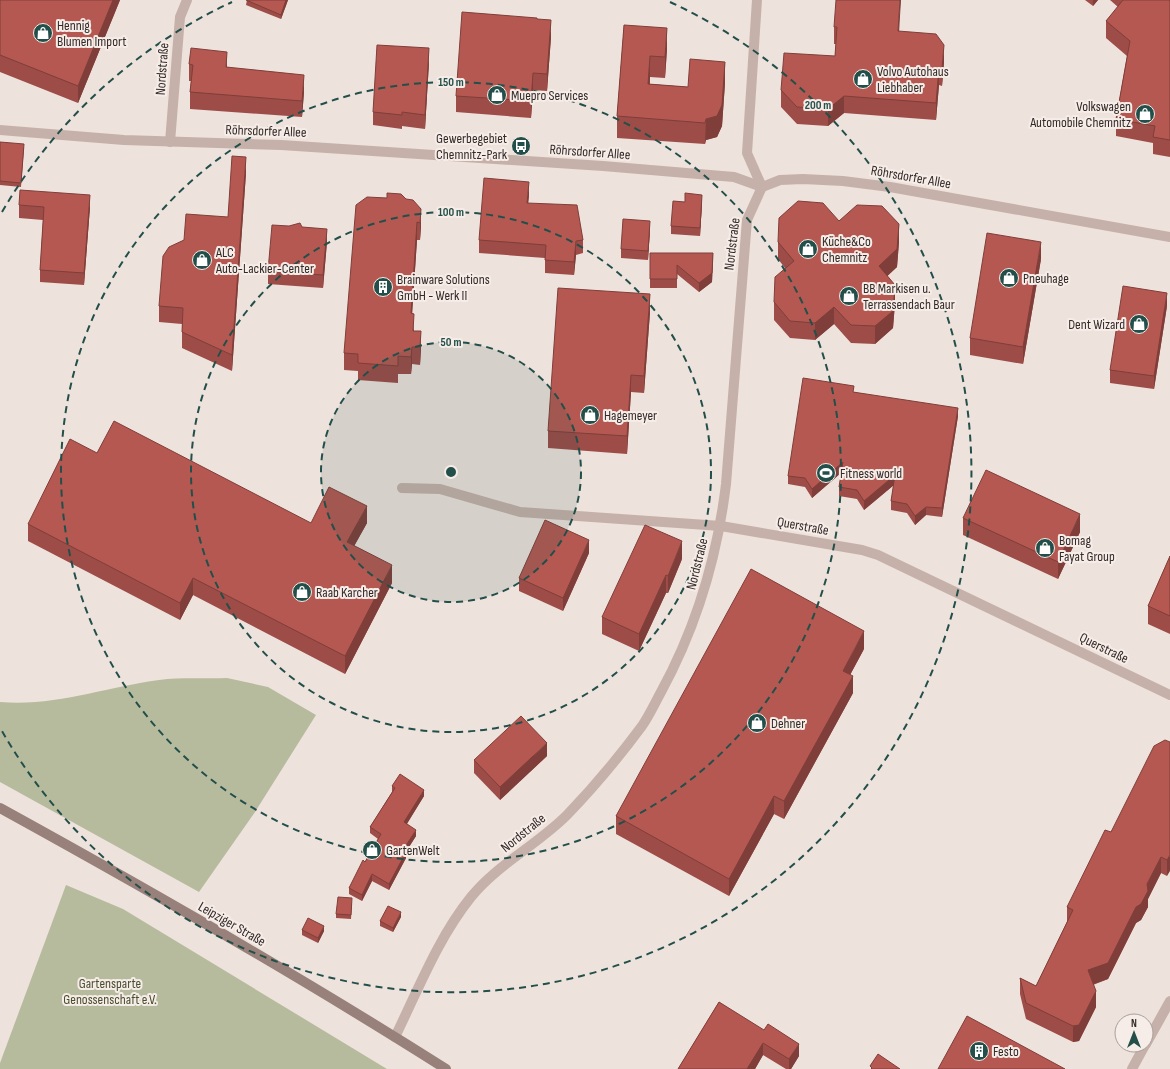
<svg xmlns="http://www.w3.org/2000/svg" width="1170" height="1069" font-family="'Sofia Sans Condensed',sans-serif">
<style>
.green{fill:#b7bb9e}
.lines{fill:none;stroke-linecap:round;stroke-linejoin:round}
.street{stroke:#c5b1a9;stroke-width:10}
.secondary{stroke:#98807b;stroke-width:10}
.wall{fill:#9d4c47}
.shaded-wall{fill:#7f3e39}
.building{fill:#b65852;stroke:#7f3e39}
.ring{fill:none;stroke:#234f4a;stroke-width:2;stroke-dasharray:7 5}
.labels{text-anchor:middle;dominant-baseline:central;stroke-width:4;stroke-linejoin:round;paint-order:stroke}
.poi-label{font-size:14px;fill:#332a28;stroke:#f7ede8;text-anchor:start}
.street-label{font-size:14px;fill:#332a28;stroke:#f7ede8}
.park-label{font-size:14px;fill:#484e2f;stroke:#f7ede8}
.centre{fill:#234f4a;stroke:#f7ede8;stroke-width:2}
.ring-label{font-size:12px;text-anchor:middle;font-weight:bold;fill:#234f4a;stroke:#f7ede8;stroke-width:4;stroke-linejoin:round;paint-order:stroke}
</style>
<rect width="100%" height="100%" fill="#eee2dc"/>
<!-- green -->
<g class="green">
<path d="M227 678 268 687 316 715 255 812 199 892 0 782V702C54 707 106 687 159 680 181 677 205 679 227 678Z"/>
<path d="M66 885 123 909 387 1069H0V1063Z"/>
</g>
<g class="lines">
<!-- street -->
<g class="street">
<path d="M0 130 124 140 281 145 603 166 734 177 762 187 780 180 803 179 843 181 890 187 1170 237"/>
<path d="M170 142 180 17 187 0"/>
<path d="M402 488 440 489 520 512 721 526 862 550 878 555 1170 695"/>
<path d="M395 1037C418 990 438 938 471 897 498 864 537 845 567 815 593 788 619 757 642 726 649 716 655 703 661 692 697 626 717 559 726 484L747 220 762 187 747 153 757 0"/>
<path d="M1146 1044 1170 1001"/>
<path d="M1132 1069 1145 1045"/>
</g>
<!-- secondary -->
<path class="secondary" d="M0 808C151 891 301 977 446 1069"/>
</g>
<!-- wall -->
<g class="wall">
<path d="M0 0H120L78 103 0 72Z"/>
<path d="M247 0H288L281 19 246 5Z"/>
<path d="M1085 0H1098L1093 6Z"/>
<path d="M1110 0H1170V157L1153 154V143L1116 136V119L1127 56 1106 38V21L1118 7Z"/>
<path d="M537 19 551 37 547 91 533 90 531 118 456 112V96Z"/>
<path d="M624 25 667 49 665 78 650 77V84L688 87 725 83 722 126 717 137 706 140 705 144 617 138V116Z"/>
<path d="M834 27 899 31 944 62 942 86 939 85 936 120 844 113 828 126 797 124 781 107V90L835 56 836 44H834Z"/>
<path d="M429 62 425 129 402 126V129L373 125V112Z"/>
<path d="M189 64 227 67 304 92 302 117 190 109V92L191 81H189Z"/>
<path d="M0 142 24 148 21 187 0 185Z"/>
<path d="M246 173 232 371 182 348V324L159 322V306L184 240 228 217Z"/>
<path d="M529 195 528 203 583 240V253L576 255 574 275 545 273V258L479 253V240Z"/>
<path d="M413 200 421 226 420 240H417L412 314 414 331 421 348 420 365 412 364 411 374H398V383L358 380V371L344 370V353Z"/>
<path d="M685 202 702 203 700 236 671 234V226Z"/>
<path d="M19 205 90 207 84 285 40 282V270L43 220 19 218Z"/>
<path d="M839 221 899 242 897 267 887 276 895 303 893 328 875 344 851 343 834 324 815 340 790 338 774 320V302L785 268 778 259V242Z"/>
<path d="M302 227 327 242 323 288 268 284V271Z"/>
<path d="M650 230 648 260 621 258V249Z"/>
<path d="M650 253 713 262 712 282 699 292 677 274V288H650Z"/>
<path d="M1041 259 1023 364 970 355V338Z"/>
<path d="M1167 306 1154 389 1110 383V370Z"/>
<path d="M650 312 644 393 631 392 627 454 548 448V431Z"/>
<path d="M854 392 958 416 942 517 926 515 915 525 907 513 891 510V501L894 485 864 510 857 499 839 496V487L841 473 812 498 805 487 788 484V476Z"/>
<path d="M963 518 1080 532 1058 579 963 535Z"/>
<path d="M311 523H367L354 546 392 583 345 674 193 595 180 620 28 541V524Z"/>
<path d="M589 553 563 611 519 591V578Z"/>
<path d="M1170 556V634L1148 624V606Z"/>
<path d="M682 559 668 593H666L639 651 602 634V617Z"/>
<path d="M864 649 850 675 853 693 784 819 774 814 729 896 616 834V816Z"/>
<path d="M1170 742 1167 876 1161 873 1148 899V907L1141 920 1136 923 1108 979 1093 985 1096 1007 1079 1041 1073 1042 1026 1019 1020 994V978L1036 986 1067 922V907L1111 832Z"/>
<path d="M547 756 500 800 474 773V760Z"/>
<path d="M392 786 424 796 407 824 416 836 406 852V858L389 890 372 881 362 901 349 894V888L365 862 378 839 370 833V827L392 792Z"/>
<path d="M352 903 351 919 336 918V914Z"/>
<path d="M401 917 393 932 380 926V921Z"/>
<path d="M302 930 324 931 318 943 302 935Z"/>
<path d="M719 1002 799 1056 791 1069H786L763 1055 755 1069H678Z"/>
</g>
<!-- shaded-wall -->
<g class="shaded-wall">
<path d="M113 0H120L78 103V86Z"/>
<path d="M286 0H288L281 19V15Z"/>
<path d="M900 0H901L898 49V31Z"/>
<path d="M1093 0H1098L1093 6Z"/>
<path d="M551 20V37L547 91V74Z"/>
<path d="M667 28V49L665 78V57Z"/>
<path d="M944 45V62L942 86V68Z"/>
<path d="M429 48V62L425 129V115Z"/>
<path d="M227 52V68L226 67Z"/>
<path d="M650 56V77L648 105V84Z"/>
<path d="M725 62V83L722 126 717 137 706 140 705 144 706 119Z"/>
<path d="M939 68V85L936 120V103Z"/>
<path d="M533 73V90L531 118V101Z"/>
<path d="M304 75V92L302 117V101Z"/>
<path d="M844 96V113L828 126V109Z"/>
<path d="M246 157V173L232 371V355Z"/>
<path d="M529 182V195L527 216V203Z"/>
<path d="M90 195V207L84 285V273Z"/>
<path d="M702 195V203L700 236V228Z"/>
<path d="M421 209V226L420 240V223Z"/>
<path d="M650 221V230L648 260V251Z"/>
<path d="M417 222V240L411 331V313Z"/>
<path d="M899 224V242L897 267 879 284V266Z"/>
<path d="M327 229V242L323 288V275Z"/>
<path d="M576 241V255L574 275V262Z"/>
<path d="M1041 242V259L1023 364V347Z"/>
<path d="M713 253 712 282 699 292V283Z"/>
<path d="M895 285V303L893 328 875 344V326Z"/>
<path d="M1167 293V306L1154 389V376Z"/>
<path d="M650 294V312L644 393V376Z"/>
<path d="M834 307V324L815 340V323Z"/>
<path d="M421 331V348L420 365V347Z"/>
<path d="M412 347V364L411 374V357Z"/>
<path d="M631 375V392L627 454V436Z"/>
<path d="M958 408V416L942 517V508Z"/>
<path d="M843 462V471L812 498V489Z"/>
<path d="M895 475V484L864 510V501Z"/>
<path d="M367 506V523L347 559V542Z"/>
<path d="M926 507V515L915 525V516Z"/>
<path d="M1080 514V532L1058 579V562Z"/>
<path d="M589 540V553L563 611V598Z"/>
<path d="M682 541V559L668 593V576Z"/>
<path d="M392 565V583L345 674V656Z"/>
<path d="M666 575V593L639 651V634Z"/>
<path d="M193 578V595L180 620V603Z"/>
<path d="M864 631V649L843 688V671Z"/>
<path d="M853 676V693L784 819V801Z"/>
<path d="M547 743V756L500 800V787Z"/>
<path d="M424 790V796L404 828V822Z"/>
<path d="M774 796V814L729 896V879Z"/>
<path d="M416 830V836L403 856V850Z"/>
<path d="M406 852V858L389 890V884Z"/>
<path d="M1170 855V871L1167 876V860Z"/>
<path d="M1161 857V873L1148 899V907L1141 920 1136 923 1108 979 1088 986V970L1136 907Z"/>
<path d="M372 874V881L362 901V895Z"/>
<path d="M401 912V917L393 932V928Z"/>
<path d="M324 926V931L318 943V938Z"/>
<path d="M1096 991V1007L1079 1041 1073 1042V1026Z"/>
<path d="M763 1043V1055L755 1069H747Z"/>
<path d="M799 1044V1056L791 1069H789V1059Z"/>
</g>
<!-- building -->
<g class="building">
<path d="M0 0H113L78 86 0 55Z"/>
<path d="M246 0H286L281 15Z"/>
<path d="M836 0H900L898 31 936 34 944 45 942 68H939L936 103 844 96 828 109 797 107 781 90 784 53 835 56 837 27H834Z"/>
<path d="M1123 0H1170V140L1153 137 1155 126 1116 119 1130 41 1106 21Z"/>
<path d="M462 12 537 18V19L551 20 547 74 533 73 531 101 456 96Z"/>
<path d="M624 25 667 28 665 57 650 56 648 84 688 87 690 59 725 62 722 105 717 116 706 119 705 123 617 116Z"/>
<path d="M377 45 429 48 425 115 402 112V115L373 112Z"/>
<path d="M191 48 227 52 226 67 304 75 302 101 190 92 193 65 189 64Z"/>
<path d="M0 142 24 144 21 183 0 181Z"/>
<path d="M232 156 246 157 232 355 182 332 183 308 159 306 163 256 169 247 184 240 186 214 228 217Z"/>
<path d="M484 178 529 182 527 203 577 205 583 240 576 241 574 262 545 260 546 245 479 240Z"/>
<path d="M20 190 90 195 84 273 40 270 44 207 19 205Z"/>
<path d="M387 193 401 194 406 199 413 200 421 209 420 223 417 222 411 313 414 314 413 331H421L420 347H412L411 357 398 356V366L358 363V354L344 353 356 205 367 197 387 198Z"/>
<path d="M685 193 702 195 700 228 671 226 673 201 685 202Z"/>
<path d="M798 201 823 203 839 221 857 205 882 206 899 224 897 249 879 266 895 285 893 311 875 326 851 325 834 307 815 323 790 321 774 302 775 277 794 261 778 242 779 218Z"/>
<path d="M623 219 650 221 648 251 621 249Z"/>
<path d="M300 223 302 227 327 229 323 275 268 271 272 225 289 226Z"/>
<path d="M987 233 1041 242 1023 347 970 338Z"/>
<path d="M650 253H713L712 273 699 283 677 265V279H650Z"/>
<path d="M1123 286 1167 293 1154 376 1110 370Z"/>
<path d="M558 288 650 294 644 376 631 375 627 436 548 431Z"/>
<path d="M803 378 854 386 853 392 958 408 942 508 926 507 915 516 907 504 891 501 895 475 864 501 857 490 839 487 843 462 812 489 805 478 788 476Z"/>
<path d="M114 421 311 523 329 487 367 506 347 542 392 565 345 656 193 578 180 603 28 524 70 439 97 453Z"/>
<path d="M986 470 1080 514 1058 562 963 518Z"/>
<path d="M545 520 589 540 563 598 519 578Z"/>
<path d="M645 525 682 541 668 576 666 575 639 634 602 617Z"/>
<path d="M1170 556V616L1148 606Z"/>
<path d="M751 569 864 631 843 671 853 676 784 801 774 796 729 879 616 816Z"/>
<path d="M521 716 547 743 500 787 474 760Z"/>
<path d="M1165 740 1170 742V855L1167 860 1161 857 1147 884 1148 891 1141 904 1136 907 1108 963 1088 970 1096 991 1079 1025 1073 1026 1026 1003 1020 978 1036 986 1073 910 1067 907 1105 830 1111 832 1154 746Z"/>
<path d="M400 774 424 790 404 822 416 830 403 850 406 852 389 884 372 874 362 895 349 888 363 860 365 862 381 834 370 827 395 788 392 786Z"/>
<path d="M338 897 352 898 351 915 336 914Z"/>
<path d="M388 906 401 912 393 928 380 921Z"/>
<path d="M308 918 324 926 318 938 302 930Z"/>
<path d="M719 1002 764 1030 768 1024 799 1044 789 1059 763 1043 747 1069H678Z"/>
<path d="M967 1016 1065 1069H938Z"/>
<path d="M878 1054 900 1069H871L872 1068 870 1066Z"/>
</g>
<!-- distance rings -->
<circle cx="451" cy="472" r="130" fill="#234f4a" fill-opacity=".12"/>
<g class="ring">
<circle cx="451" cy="472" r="130"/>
<circle cx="451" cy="472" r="260"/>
<circle cx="451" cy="472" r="390"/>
<path d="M2 212A519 519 0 0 1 232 2M670 2A519 519 0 1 1 2 731"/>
</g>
<!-- icons -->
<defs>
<g id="shop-disc" transform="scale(1)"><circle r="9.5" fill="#234f4a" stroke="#f7ede8"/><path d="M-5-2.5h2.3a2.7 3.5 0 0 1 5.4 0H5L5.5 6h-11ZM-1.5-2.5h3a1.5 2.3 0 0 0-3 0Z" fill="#fff"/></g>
<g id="bus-disc" transform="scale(1)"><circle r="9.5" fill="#234f4a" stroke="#f7ede8"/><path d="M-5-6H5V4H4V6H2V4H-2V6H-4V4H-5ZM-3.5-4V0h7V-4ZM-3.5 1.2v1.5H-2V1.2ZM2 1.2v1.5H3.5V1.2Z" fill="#fff"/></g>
<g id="building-disc" transform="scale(1)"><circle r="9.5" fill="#234f4a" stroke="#f7ede8"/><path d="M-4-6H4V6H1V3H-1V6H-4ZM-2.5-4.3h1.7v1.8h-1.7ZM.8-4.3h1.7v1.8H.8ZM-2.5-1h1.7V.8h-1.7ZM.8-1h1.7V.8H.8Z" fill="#fff"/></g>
<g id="stadium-disc" transform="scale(1)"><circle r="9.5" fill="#234f4a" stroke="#f7ede8"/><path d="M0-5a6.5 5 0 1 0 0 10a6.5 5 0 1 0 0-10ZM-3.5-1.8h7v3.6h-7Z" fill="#fff"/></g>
</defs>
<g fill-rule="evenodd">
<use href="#shop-disc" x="43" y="33"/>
<use href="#shop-disc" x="863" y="79"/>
<use href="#shop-disc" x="497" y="95"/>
<use href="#shop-disc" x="1145" y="114"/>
<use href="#bus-disc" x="521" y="146"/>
<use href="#shop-disc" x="808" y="249"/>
<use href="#shop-disc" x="202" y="260"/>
<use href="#shop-disc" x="1009" y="278"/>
<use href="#building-disc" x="383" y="287"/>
<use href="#shop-disc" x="849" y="296"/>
<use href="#shop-disc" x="1139" y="324"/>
<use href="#shop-disc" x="590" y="415"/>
<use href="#stadium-disc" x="826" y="473"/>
<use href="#shop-disc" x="1045" y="548"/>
<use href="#shop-disc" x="302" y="592"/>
<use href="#shop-disc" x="757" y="723"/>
<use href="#shop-disc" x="372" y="850"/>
<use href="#building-disc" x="979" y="1051"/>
</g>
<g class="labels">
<!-- poi labels -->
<g class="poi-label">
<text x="57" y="25">Hennig<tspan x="57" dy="16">Blumen Import</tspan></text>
<text x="877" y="71">Volvo Autohaus<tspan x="877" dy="16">Liebhaber</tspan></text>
<text x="511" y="95">Muepro Services</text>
<text x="1131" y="106" text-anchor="end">Volkswagen<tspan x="1131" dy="16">Automobile Chemnitz</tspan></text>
<text x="507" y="138" text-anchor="end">Gewerbegebiet<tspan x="507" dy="16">Chemnitz-Park</tspan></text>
<text x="822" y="241">Küche&amp;Co<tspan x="822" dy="16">Chemnitz</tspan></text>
<text x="216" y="252">ALC<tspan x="216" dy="16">Auto-Lackier-Center</tspan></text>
<text x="1023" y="278">Pneuhage</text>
<text x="397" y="279">Brainware Solutions<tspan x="397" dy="16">GmbH - Werk II</tspan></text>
<text x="863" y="288">BB Markisen u.<tspan x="863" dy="16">Terrassendach Baur</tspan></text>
<text x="1125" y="324" text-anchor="end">Dent Wizard</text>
<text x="604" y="415">Hagemeyer</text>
<text x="840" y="473">Fitness world</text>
<text x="1059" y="540">Bomag<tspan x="1059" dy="16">Fayat Group</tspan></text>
<text x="316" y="592">Raab Karcher</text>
<text x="771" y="723">Dehner</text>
<text x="386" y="850">GartenWelt</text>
<text x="993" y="1051">Festo</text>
</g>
<!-- street labels -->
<g class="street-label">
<text transform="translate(162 69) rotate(-86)">Nordstraße</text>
<text transform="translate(266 131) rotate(2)">Röhrsdorfer Allee</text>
<text transform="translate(590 152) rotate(4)">Röhrsdorfer Allee</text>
<text transform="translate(911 177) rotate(10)">Röhrsdorfer Allee</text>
<text transform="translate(732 244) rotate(-83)">Nordstraße</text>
<text transform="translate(803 526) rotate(10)">Querstraße</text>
<text transform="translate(697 564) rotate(-76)">Nordstraße</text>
<text transform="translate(1104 648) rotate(26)">Querstraße</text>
<text transform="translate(523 833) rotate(-39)">Nordstraße</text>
<text transform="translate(232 924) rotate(30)">Leipziger Straße</text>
</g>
<!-- park labels -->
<g class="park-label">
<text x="110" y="983">Gartensparte<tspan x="110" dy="16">Genossenschaft e.V.</tspan></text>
</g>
</g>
<circle cx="451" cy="472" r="6" class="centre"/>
<g class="ring-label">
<text x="451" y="86">150 m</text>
<text x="818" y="109">200 m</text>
<text x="451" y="216">100 m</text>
<text x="451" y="346">50 m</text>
</g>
<!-- north arrow -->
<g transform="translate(1134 1033)"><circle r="19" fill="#f7ede8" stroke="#a99f9b"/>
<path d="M0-3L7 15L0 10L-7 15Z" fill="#234f4a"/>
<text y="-6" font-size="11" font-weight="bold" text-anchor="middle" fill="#332a28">N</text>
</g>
</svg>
